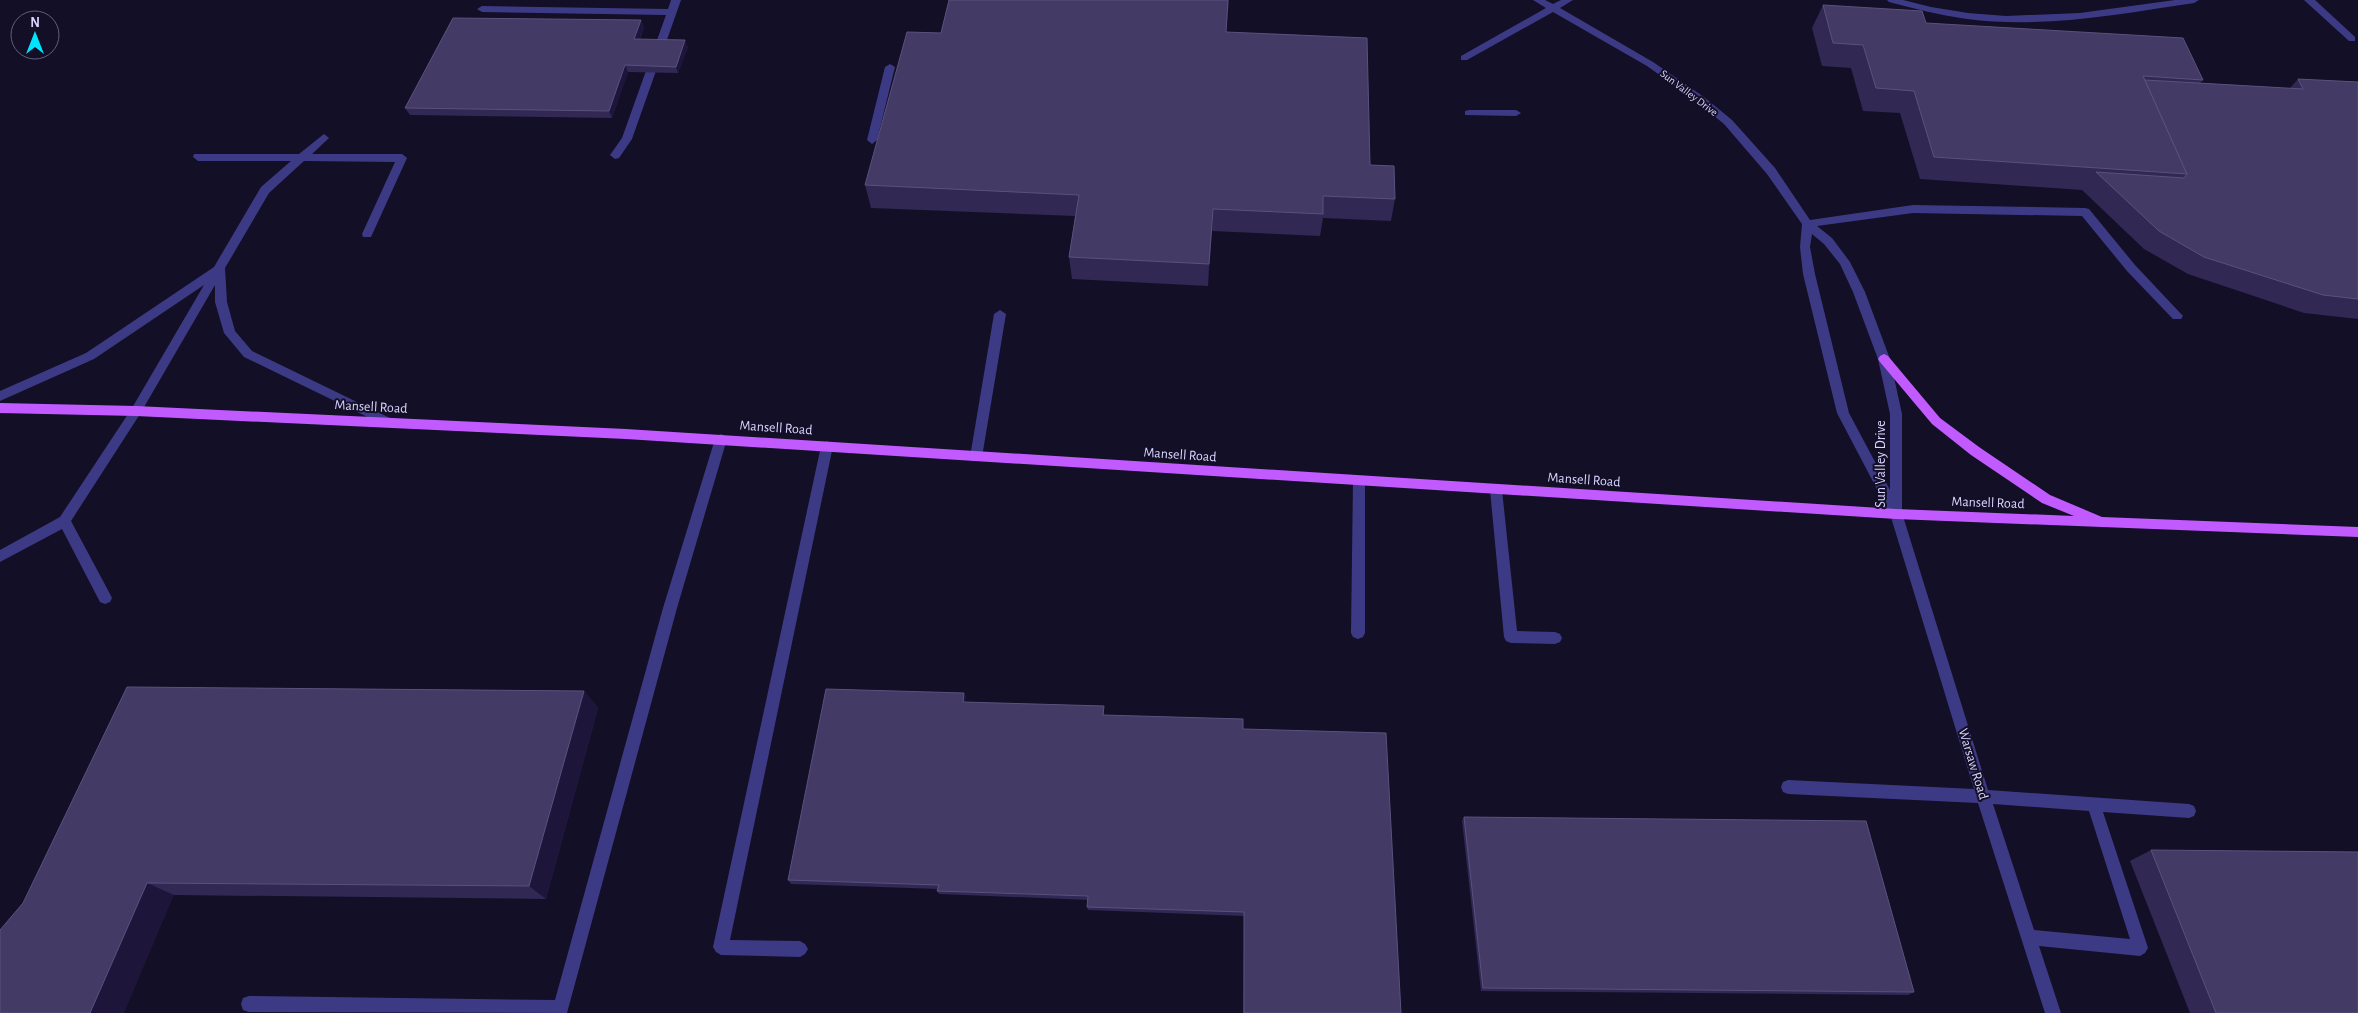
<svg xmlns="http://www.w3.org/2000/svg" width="2358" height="1013" font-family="'Alegreya Sans',sans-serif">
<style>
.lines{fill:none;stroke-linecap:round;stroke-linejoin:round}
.minor{fill:#3d3a85;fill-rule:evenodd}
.major{fill:#c25bff;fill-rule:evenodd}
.wall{fill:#312854}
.shaded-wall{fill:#1d163a}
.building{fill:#433a66;stroke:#5a527e}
.labels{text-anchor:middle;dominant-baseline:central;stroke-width:4;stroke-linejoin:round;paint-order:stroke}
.far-street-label{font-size:11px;fill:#d9d4ff;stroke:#130f26}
.street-label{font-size:14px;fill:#d9d4ff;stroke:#130f26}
</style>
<rect width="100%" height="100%" fill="#130f26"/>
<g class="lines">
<!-- minor -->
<g class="minor">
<path d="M671 0H681L632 139 619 158 615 159 610 155 622 138 666 15 482 12 477 9 482 6 668 9Z"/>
<path d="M1533 0H1545L1553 4 1561 0H1573L1560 8 1653 62 1704 97 1732 120 1775 168 1810 220 1913 205 2085 208 2089 209 2135 265 2183 316 2181 319H2173L2127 271 2082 216 1913 213 1817 226 1832 238 1850 262 1865 292 1890 359 1902 414V513L1988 790 2189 804 2194 806 2196 811 2194 816 2189 818 2103 812 2148 948 2145 953 2140 956 2039 946 2061 1013H2045L1978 803 1788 794 1783 792 1781 787 1783 782 1788 780 1974 789 1890 514 1837 413 1803 274 1800 247 1802 224 1767 174 1724 124 1696 101 1647 66 1553 12 1467 60H1461V56L1546 8ZM1812 234 1824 244 1840 264 1853 292 1878 359 1890 414V490L1849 413 1815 274 1810 247ZM1993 804 2089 811 2130 939 2034 930Z"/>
<path d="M1887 0H1903L1931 7 1968 13 2006 16 2080 13 2175 0H2199L2194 3C2120 14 2042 29 1967 19 1940 15 1915 9 1889 2Z"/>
<path d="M2304 0H2315L2355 37V41H2349Z"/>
<path d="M890 64 895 67 877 140 872 144 867 140 885 67Z"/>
<path d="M1469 110H1516L1521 113 1516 116 1465 115V111Z"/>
<path d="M324 134 329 138 312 154H402L407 158 371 237H363L362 234 395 162 304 161 269 193 225 268 227 302 235 331 252 351 394 420 396 423 394 426H386L244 357 224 333 215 302V285L140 414 71 521 110 594 112 598 110 602 105 604 100 602 62 529 0 562V550L60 517 132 408 204 285 94 359 0 401V391L86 353 214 267 261 187 291 161H198L193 157 194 154H299Z"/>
<path d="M1000 310 1006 314 982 457 980 461H972L970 457 994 314Z"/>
<path d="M721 434 725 436 727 439 677 608 567 1013 249 1012 243 1010 241 1004 243 998 249 996 555 1000 663 608 715 439 717 436Z"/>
<path d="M827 441 831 443 833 446 730 940 800 941 805 944 808 949 805 954 800 957 721 955 716 952 713 947 821 446 823 443Z"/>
<path d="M1359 476 1363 477 1365 481V633L1363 637 1358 639 1353 637 1351 633 1353 481 1355 477Z"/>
<path d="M1496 485 1500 486 1502 490 1517 631 1555 632 1560 634 1562 638 1560 642 1555 644 1511 643 1506 641 1504 637 1490 490 1492 486Z"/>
</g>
<!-- major -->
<path class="major" d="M1884 354 1888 356 1940 418 1979 447 2050 495 2102 517 2358 527V537L1896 519 626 439 136 416 0 413V403L136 406 626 429 1896 509 2074 516 2042 503 1971 455 1932 424 1880 362 1878 359 1880 356Z"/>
</g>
<!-- wall -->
<g class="wall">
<path d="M949 0H1229L1226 32 1370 165 1395 199 1391 221 1323 218 1320 236 1212 231 1208 286 1072 279 1069 257 1075 216 871 208 865 185 941 33Z"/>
<path d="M1823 5 1926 23 2203 80 2200 83 2290 88 2298 79 2358 82V319L2304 313 2188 274 2144 249 2082 190 1920 179 1900 113 1863 111 1851 68 1822 66 1812 28Z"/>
<path d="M641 20 644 27 640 39 688 47 678 73 628 72 612 118 410 115 405 108Z"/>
<path d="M584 691 598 708 546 899 174 895 0 930Z"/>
<path d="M964 693 966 698 965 702 1104 711V715L1243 729 1401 1013H1243L1244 916 1088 910 1087 907 1088 900 939 894 937 891 938 889 791 884 788 880Z"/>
<path d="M1464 817 1914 992 1908 995 1481 991 1462 821Z"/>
<path d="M2151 850 2358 1013H2190L2130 861Z"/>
</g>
<!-- shaded-wall -->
<g class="shaded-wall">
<path d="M1228 0H1229L1225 55 1226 32Z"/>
<path d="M641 20 644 27 637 46 634 39Z"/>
<path d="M685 40 688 47 678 73 676 67Z"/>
<path d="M625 65 628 72 612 118 609 111Z"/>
<path d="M1213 209 1212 231 1208 286 1209 264Z"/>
<path d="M584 691 598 708 546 899 529 886Z"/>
<path d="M964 693 966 698 965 707 963 702Z"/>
<path d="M147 883 174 895 124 1013H90Z"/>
</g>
<!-- building -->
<g class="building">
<path d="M949 0H1228L1226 32 1367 38 1370 165 1394 166 1395 199 1323 196V214L1213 209 1209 264 1069 257 1079 195 865 185 907 32 941 33Z"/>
<path d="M1823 5 1922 11 1926 23 2183 38 2203 80 2143 76 2187 174 1934 157 1914 91 1876 88 1863 45 1833 43Z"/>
<path d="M453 18 641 20 634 39 685 40 676 67 625 65 609 111 405 108Z"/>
<path d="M2298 79 2358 82V299L2323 295 2204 257 2159 231 2096 172 2184 178 2187 174 2145 80 2303 89Z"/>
<path d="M127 687 584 691 529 886 147 883 90 1013H0V930L23 903Z"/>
<path d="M826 689 964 693 963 702 1104 706 1103 715 1243 719V729L1386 733 1401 1013H1244V912L1087 907 1088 896 937 891 939 885 788 880Z"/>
<path d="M1464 817 1866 821 1914 992 1483 988Z"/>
<path d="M2151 850 2358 852V1013H2216Z"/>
</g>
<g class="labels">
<!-- far-street labels -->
<g class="far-street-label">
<text transform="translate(1689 93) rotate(37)">Sun Valley Drive</text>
</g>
<!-- street labels -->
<g class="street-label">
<text transform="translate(371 407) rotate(3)">Mansell Road</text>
<text transform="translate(776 428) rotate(4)">Mansell Road</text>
<text transform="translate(1180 455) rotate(4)">Mansell Road</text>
<text transform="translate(1881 464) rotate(-90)">Sun Valley Drive</text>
<text transform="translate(1584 480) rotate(4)">Mansell Road</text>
<text transform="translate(1988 503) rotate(2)">Mansell Road</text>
<text transform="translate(1973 764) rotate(73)">Warsaw Road</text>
</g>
</g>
<!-- north arrow -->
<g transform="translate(35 35)"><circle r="24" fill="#130f26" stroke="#625e7d"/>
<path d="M0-4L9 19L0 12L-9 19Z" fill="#00e5ff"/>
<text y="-8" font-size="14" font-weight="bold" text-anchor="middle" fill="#d9d4ff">N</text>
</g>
</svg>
